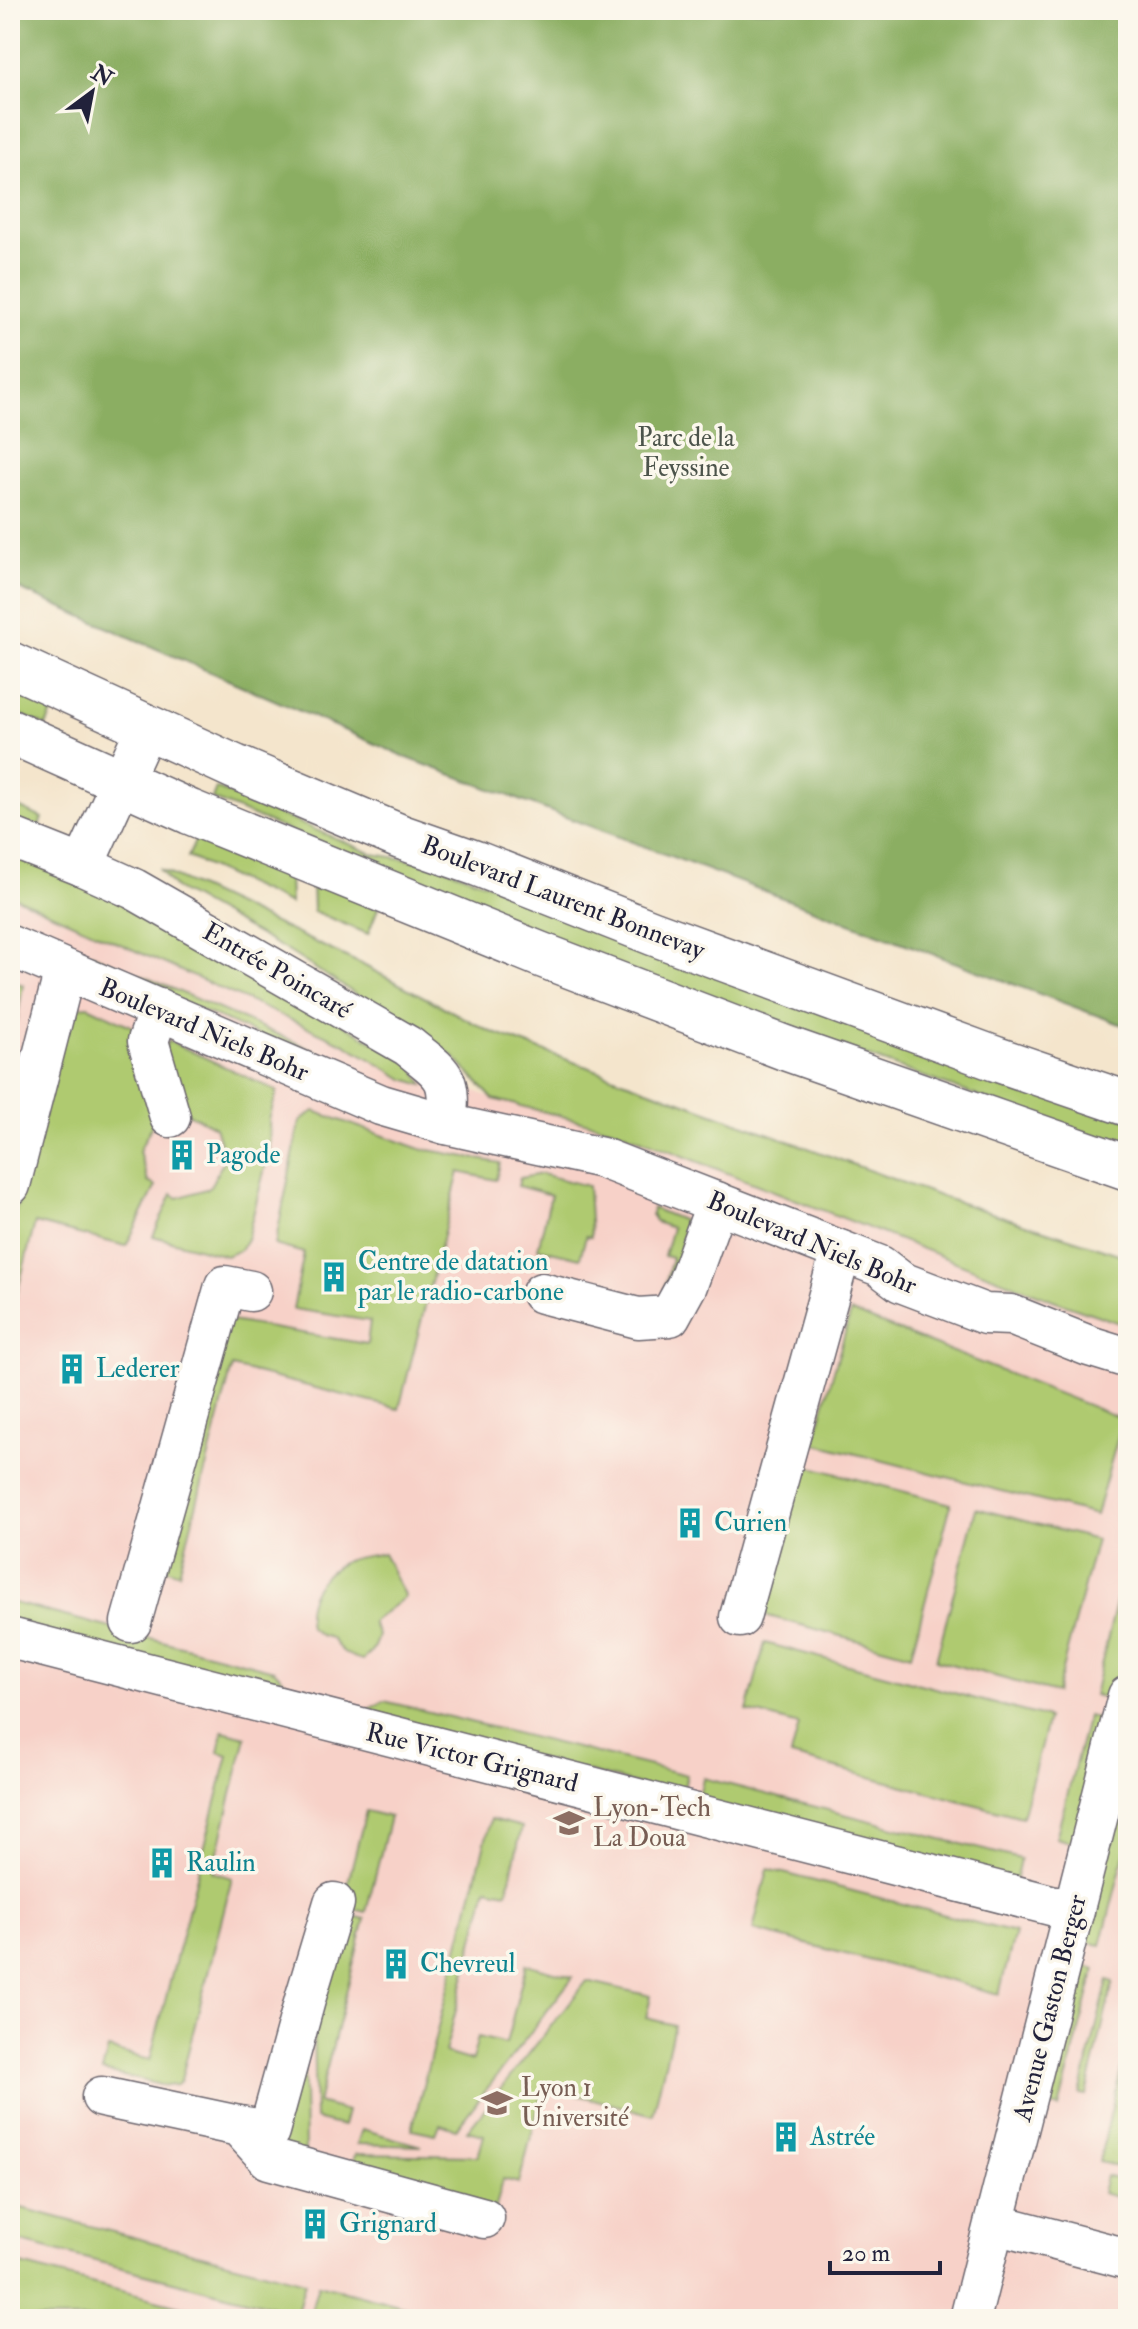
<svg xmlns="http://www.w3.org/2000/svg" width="1138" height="2329" font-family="'IM FELL Double Pica',serif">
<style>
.built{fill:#f7d1c8}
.green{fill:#afca70;stroke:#687656;stroke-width:2}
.forest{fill:#8bae62;stroke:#56684e;stroke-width:2}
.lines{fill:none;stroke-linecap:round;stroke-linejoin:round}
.minor-casing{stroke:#6c666e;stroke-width:43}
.major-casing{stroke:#6c666e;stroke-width:47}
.minor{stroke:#fff;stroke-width:40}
.major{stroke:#fff;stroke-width:44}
.labels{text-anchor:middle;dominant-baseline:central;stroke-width:7;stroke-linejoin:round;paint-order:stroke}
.park-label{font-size:26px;fill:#4c544b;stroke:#fbf7ec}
.street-label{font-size:26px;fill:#22223b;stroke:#fbf7ec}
.culture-label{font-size:26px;fill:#0d838f;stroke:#fbf7ec;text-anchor:start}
.education-label{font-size:26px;fill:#785e54;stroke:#fbf7ec;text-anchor:start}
</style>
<rect width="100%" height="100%" fill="#fbf7ec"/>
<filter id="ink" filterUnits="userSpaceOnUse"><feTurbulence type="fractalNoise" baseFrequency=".0125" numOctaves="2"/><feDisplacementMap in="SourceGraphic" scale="16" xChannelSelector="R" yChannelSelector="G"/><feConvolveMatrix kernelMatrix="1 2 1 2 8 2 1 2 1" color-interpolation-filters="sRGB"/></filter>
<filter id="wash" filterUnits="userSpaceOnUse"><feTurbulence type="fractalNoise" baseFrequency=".006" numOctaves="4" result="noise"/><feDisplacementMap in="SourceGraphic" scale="32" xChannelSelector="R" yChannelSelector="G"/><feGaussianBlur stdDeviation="1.8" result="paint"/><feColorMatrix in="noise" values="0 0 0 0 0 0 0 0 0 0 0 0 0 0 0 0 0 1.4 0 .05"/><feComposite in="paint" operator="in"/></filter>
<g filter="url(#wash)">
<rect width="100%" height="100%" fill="#f4e5cc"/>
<!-- built -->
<path class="built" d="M10 876 493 1099 617 1130 1056 1301 1128 1326V2319H10Z"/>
<!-- green -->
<g class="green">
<path d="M10 680 57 702 46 726 10 710Z"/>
<path d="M216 788 373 854 431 863 1128 1120V1150L616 966 212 799Z"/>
<path d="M10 803 42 818 35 836 10 826Z"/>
<path d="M199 832 289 872 290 904 188 857Z"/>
<path d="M10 851 97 883 411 1063 424 1085 404 1079 345 1044 10 895Z"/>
<path d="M159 869 361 964 489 1031 939 1196 1128 1257V1326L1056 1301 617 1130 493 1099 453 1056 286 950 175 888Z"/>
<path d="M312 880 378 908 368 934 313 911Z"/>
<path d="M10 915 74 946 327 1056 386 1090 10 928Z"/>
<path d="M10 980 23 985 17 1022 10 1021Z"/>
<path d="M88 1006 133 1027 154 1121 139 1151 148 1182 156 1186 126 1246 35 1223 10 1321V1233L67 1014 79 1007Z"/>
<path d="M169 1041 277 1091 269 1120 270 1148 247 1239 240 1250 226 1256 153 1236 172 1194 178 1198 209 1188 225 1159 215 1127 186 1112 162 1049Z"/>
<path d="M314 1111 418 1148 500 1163 496 1180 459 1172 399 1409 232 1367 179 1573 157 1565 225 1320 367 1344 370 1321 293 1309 304 1253 275 1245 300 1121Z"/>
<path d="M541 1174 588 1186 591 1237 586 1236 580 1258 538 1248 551 1195 518 1186 520 1178Z"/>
<path d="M652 1208 684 1221 680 1253 663 1293 672 1258 664 1256 672 1228 655 1222 651 1215Z"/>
<path d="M851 1312 1123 1419 1096 1515 813 1443Z"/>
<path d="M796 1463 951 1504 911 1655 757 1613Z"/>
<path d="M976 1508 1096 1540 1056 1693 936 1660Z"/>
<path d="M383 1553 405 1597 372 1622 378 1635C375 1646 372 1653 363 1660 348 1657 340 1651 331 1638L320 1635 309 1627C303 1598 320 1574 346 1561 357 1556 372 1556 383 1553Z"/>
<path d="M1128 1553V1636L1112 1700 1094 1695Z"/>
<path d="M10 1602 274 1670 301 1698 10 1625Z"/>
<path d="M765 1643 1048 1718 1022 1817 791 1756 799 1725 747 1711Z"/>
<path d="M384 1701 687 1775 682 1796 361 1713Z"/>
<path d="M1088 1716 1106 1721 1074 1843 1056 1838Z"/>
<path d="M223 1731 246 1737 213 1872 232 1878 181 2080 177 2085 165 2086 102 2071 108 2049 150 2060 228 1755 219 1752Z"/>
<path d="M1128 1773V1840L1101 1945 1086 1942Z"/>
<path d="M703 1778 1020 1859 1015 1882 698 1801Z"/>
<path d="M366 1811 390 1817 366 1912 342 1906Z"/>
<path d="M491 1819 522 1827 507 1892 487 1888 445 2053 472 2061 478 2037 506 2044 526 1964 573 1977 456 2129 440 2124 436 2134 412 2129Z"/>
<path d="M768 1869 1015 1933 999 1994 753 1930Z"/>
<path d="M340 1912 365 1919 318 2103 347 2111 343 2126 315 2119 313 2014Z"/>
<path d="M1078 1964 1095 1969 1059 2108 1043 2104Z"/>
<path d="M1108 1980 1113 1982 1086 2095 1080 2094Z"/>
<path d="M587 1981 651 1996 646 2018 674 2025 653 2115 544 2086 519 2183 503 2179 494 2215 350 2177 355 2154 478 2156 484 2135 467 2131Z"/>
<path d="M303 2018 305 2154 272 2144Z"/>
<path d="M1128 2041V2104L1118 2145 1128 2148V2169L1099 2162Z"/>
<path d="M362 2129 421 2146 357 2144Z"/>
<path d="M1106 2176 1128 2182V2200L1102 2193Z"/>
<path d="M10 2205 305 2282 297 2313 10 2239Z"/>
<path d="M10 2262 229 2319H10Z"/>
<path d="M318 2284 452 2319H321L310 2316Z"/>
</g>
<!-- forest -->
<path class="forest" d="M10 10H1128V1027L410 759 10 585Z"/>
</g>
<g filter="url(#ink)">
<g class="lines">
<!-- minor casing -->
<g class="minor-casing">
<g id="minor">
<path d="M10 837 83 866 134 889 408 1046C444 1075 452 1075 446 1124"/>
<path d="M83 866 147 726"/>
<path d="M10 946 381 1105 446 1124 602 1158 880 1266 901 1282 985 1314 1011 1315 1089 1346 1128 1358"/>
<path d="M159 1009 148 1041 170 1117"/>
<path d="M10 1185 65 970"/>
<path d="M542 1293 638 1318 670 1316 687 1285 717 1202"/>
<path d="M740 1617 841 1251"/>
<path d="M131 1622 225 1286 251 1291"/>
<path d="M10 1638 1074 1911"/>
<path d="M102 2097 239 2126 269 2159 484 2218"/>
<path d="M239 2126 269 2131 306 1996 334 1903"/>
<path d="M995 2224 1128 2259"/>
<path d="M970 2319 1128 1696"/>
</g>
</g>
<!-- major casing -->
<g class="major-casing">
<g id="major">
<path d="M10 664 235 767 401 837 478 864 653 933 996 1059 1128 1104"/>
<path d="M10 731 190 812 539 954 785 1048 1128 1168"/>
</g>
</g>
<!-- minor -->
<use href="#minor" class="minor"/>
<!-- major -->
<use href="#major" class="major"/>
</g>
</g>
<!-- icons -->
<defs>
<g id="building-bare" transform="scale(2.4)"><path d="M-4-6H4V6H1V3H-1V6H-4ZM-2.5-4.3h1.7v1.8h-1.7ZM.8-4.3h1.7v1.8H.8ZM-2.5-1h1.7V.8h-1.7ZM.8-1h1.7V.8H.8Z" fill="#0f9aa8" stroke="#fbf7ec" stroke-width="2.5" paint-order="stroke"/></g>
<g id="university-bare" transform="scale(2.4)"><path d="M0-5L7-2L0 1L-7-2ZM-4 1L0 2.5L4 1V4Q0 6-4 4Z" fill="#8d6e63" stroke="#fbf7ec" stroke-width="2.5" paint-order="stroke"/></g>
</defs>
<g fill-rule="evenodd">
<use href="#building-bare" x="182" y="1155"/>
<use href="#building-bare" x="334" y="1277"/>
<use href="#building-bare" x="72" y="1369"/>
<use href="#building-bare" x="690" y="1523"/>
<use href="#university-bare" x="569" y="1823"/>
<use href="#building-bare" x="162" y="1863"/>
<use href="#building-bare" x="396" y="1964"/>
<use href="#university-bare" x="497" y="2103"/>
<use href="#building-bare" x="786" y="2137"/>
<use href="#building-bare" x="315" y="2224"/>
</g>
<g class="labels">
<!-- park labels -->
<g class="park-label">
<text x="686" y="438">Parc de la<tspan x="686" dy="30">Feyssine</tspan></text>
</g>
<!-- street labels -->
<g class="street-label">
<text transform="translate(563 898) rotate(21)">Boulevard Laurent Bonnevay</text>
<text transform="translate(277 971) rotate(30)">Entrée Poincaré</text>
<text transform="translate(204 1030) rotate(23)">Boulevard Niels Bohr</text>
<text transform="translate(812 1243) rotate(23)">Boulevard Niels Bohr</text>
<text transform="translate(472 1758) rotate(14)">Rue Victor Grignard</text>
<text transform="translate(1050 2008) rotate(-76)">Avenue Gaston Berger</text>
</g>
<!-- culture labels -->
<g class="culture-label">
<text x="206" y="1155">Pagode</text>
<text x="358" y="1262">Centre de datation<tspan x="358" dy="30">par le radio-carbone</tspan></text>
<text x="96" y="1369">Lederer</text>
<text x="714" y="1523">Curien</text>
<text x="186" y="1863">Raulin</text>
<text x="420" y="1964">Chevreul</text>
<text x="810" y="2137">Astrée</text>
<text x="339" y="2224">Grignard</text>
</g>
<!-- education labels -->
<g class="education-label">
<text x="593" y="1808">Lyon-Tech<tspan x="593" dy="30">La Doua</tspan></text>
<text x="521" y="2088">Lyon 1<tspan x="521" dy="30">Université</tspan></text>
</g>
</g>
<!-- margin -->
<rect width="1138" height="2329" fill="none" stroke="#fbf7ec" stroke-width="40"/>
<!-- north arrow -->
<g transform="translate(92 92) rotate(32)" stroke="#fbf7ec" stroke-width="6" paint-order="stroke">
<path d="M0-6L14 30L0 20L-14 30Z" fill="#22223b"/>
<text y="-12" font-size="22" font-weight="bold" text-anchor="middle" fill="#22223b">N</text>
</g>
<!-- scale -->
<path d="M830 2261v12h110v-12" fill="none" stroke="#22223b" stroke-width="4"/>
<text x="842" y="2261" font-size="24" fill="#22223b" stroke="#fbf7ec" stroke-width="6" paint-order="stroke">20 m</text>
</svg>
